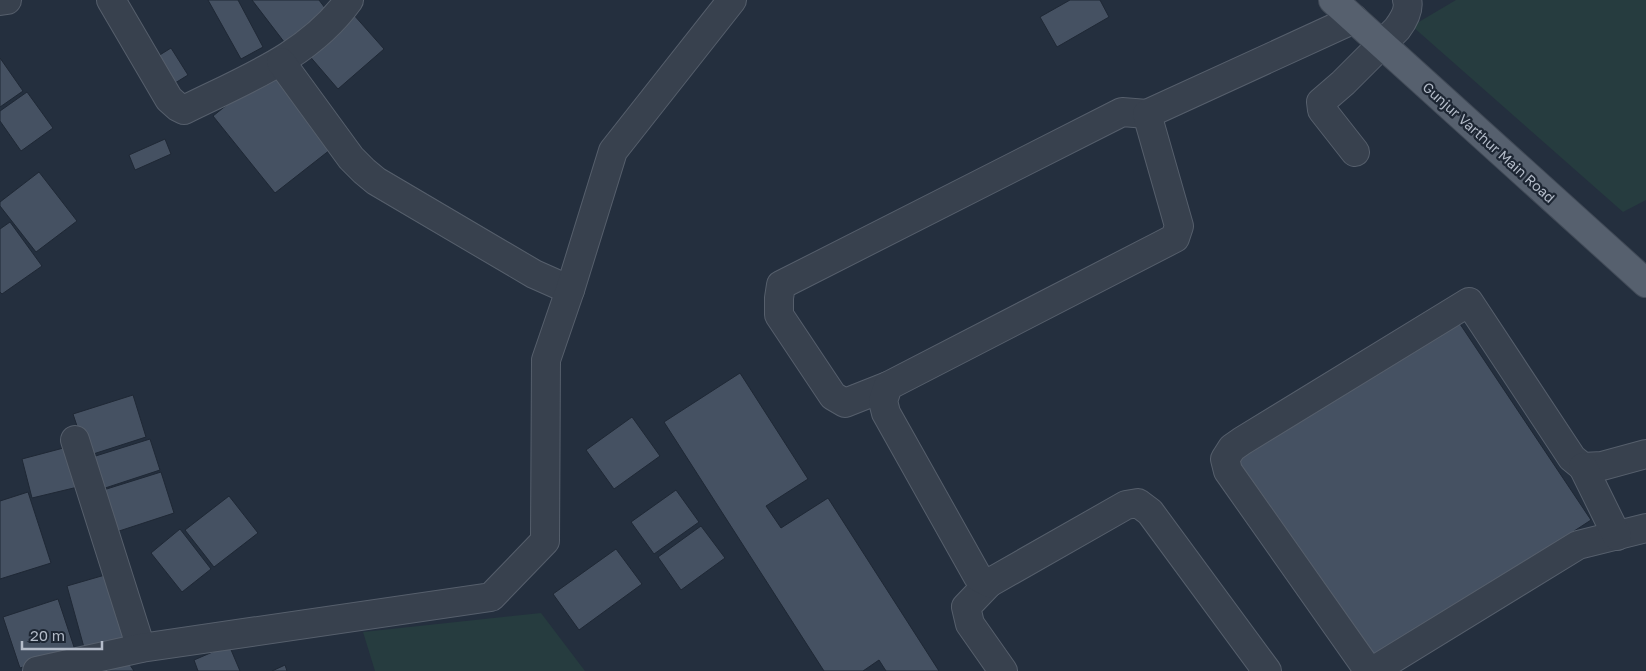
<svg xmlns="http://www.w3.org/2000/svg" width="1646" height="671" font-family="'Golos Text',sans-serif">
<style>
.green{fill:#263c3f}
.building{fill:#455162;stroke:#1f2835}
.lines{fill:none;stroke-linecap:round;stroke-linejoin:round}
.minor-casing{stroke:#565f6c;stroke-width:30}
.major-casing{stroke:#414a57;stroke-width:30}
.minor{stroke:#38414e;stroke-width:28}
.major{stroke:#56606e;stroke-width:28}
.labels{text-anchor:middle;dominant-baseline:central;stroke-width:4.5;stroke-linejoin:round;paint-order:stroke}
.street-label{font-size:14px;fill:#b4bcc9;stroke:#1d2633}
</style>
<rect width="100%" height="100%" fill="#242f3e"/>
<!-- green -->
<g class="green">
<path d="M1456 0H1646V200L1623 212 1412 26Z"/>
<path d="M541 613 585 671H375L363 632Z"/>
</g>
<!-- building -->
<g class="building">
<path d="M208 0H238L263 47 241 59Z"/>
<path d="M252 0H319L331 16 288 47Z"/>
<path d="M1070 0H1100L1109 17 1057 47 1040 17Z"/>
<path d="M353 14 384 49 338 89 307 53Z"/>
<path d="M171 48 188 75 167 88 150 61Z"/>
<path d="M0 58 23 91 0 107Z"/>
<path d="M273 68 335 146 275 193 213 116Z"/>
<path d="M27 92 53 128 21 151 0 121V111Z"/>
<path d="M165 139 171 154 135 170 129 155Z"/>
<path d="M39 172 77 221 36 252 0 206V202Z"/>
<path d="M10 222 42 266 2 294 0 292V229Z"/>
<path d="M1458 321 1591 520 1374 662 1233 458Z"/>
<path d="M740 373 808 479 766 506 781 528 828 498 939 671H886L879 660 863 671H824L664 422Z"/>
<path d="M133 395 146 437 87 456 73 414Z"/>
<path d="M632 417 660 456 614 489 586 450Z"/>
<path d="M150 439 160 470 96 491 86 459Z"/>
<path d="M71 446 82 486 32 498 22 459Z"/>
<path d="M161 472 174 513 110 534 97 492Z"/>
<path d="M676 490 699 522 654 554 631 522Z"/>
<path d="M28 492 51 563 0 579V501Z"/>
<path d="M229 496 258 533 214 567 185 530Z"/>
<path d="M701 526 725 558 681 590 658 557Z"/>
<path d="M180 529 211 569 182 592 151 553Z"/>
<path d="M616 549 642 584 579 630 553 594Z"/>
<path d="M105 575 124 640 85 651 67 586Z"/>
<path d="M58 599 75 650 20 668 3 617Z"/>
<path d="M229 645 240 671H198L194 660Z"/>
<path d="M126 659 134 671H107Z"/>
<path d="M285 665 287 671H272Z"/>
</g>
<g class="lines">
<!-- minor casing -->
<g class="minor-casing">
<g id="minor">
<path d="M111 0 169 99 178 107 184 110C244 80 309 56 349 0"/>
<path d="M0 1 7 0"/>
<path d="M281 62 351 158 364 171 376 181 534 274 570 290"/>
<path d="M1355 152 1322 110 1321 102 1343 83 1397 29C1403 21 1410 10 1407 0"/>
<path d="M888 386 845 403 833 396 779 315V298L781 285 1122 112 1147 114"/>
<path d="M75 440 141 648"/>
<path d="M1646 454 1602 466 1583 467 1572 458 1469 302 1242 441 1232 448 1225 459 1228 471 1366 667 1371 671 1376 669 1578 545 1646 528"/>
<path d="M1583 467 1617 536"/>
<path d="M989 583 966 607 970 624 1003 671"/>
<path d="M37 671 141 648 491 597 545 541 546 360 570 290 613 151 732 0"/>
<path d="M1267 671 1150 512 1138 503 1126 505 989 583 978 577 886 413 883 401 888 386 1175 238 1179 226 1147 114 1354 19"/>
</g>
</g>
<!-- major casing -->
<g class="major-casing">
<path id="major" d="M1333 0 1646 283"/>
</g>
<!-- minor -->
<use href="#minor" class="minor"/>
<!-- major -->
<use href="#major" class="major"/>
</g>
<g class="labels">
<!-- street labels -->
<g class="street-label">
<text transform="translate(1489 142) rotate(42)">Gunjur Varthur Main Road</text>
</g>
</g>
<!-- scale -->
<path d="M22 641v8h80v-8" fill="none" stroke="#b4bcc9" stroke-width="2.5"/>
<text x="30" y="641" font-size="15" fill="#b4bcc9" stroke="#1d2633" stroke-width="4" paint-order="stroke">20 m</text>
</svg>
